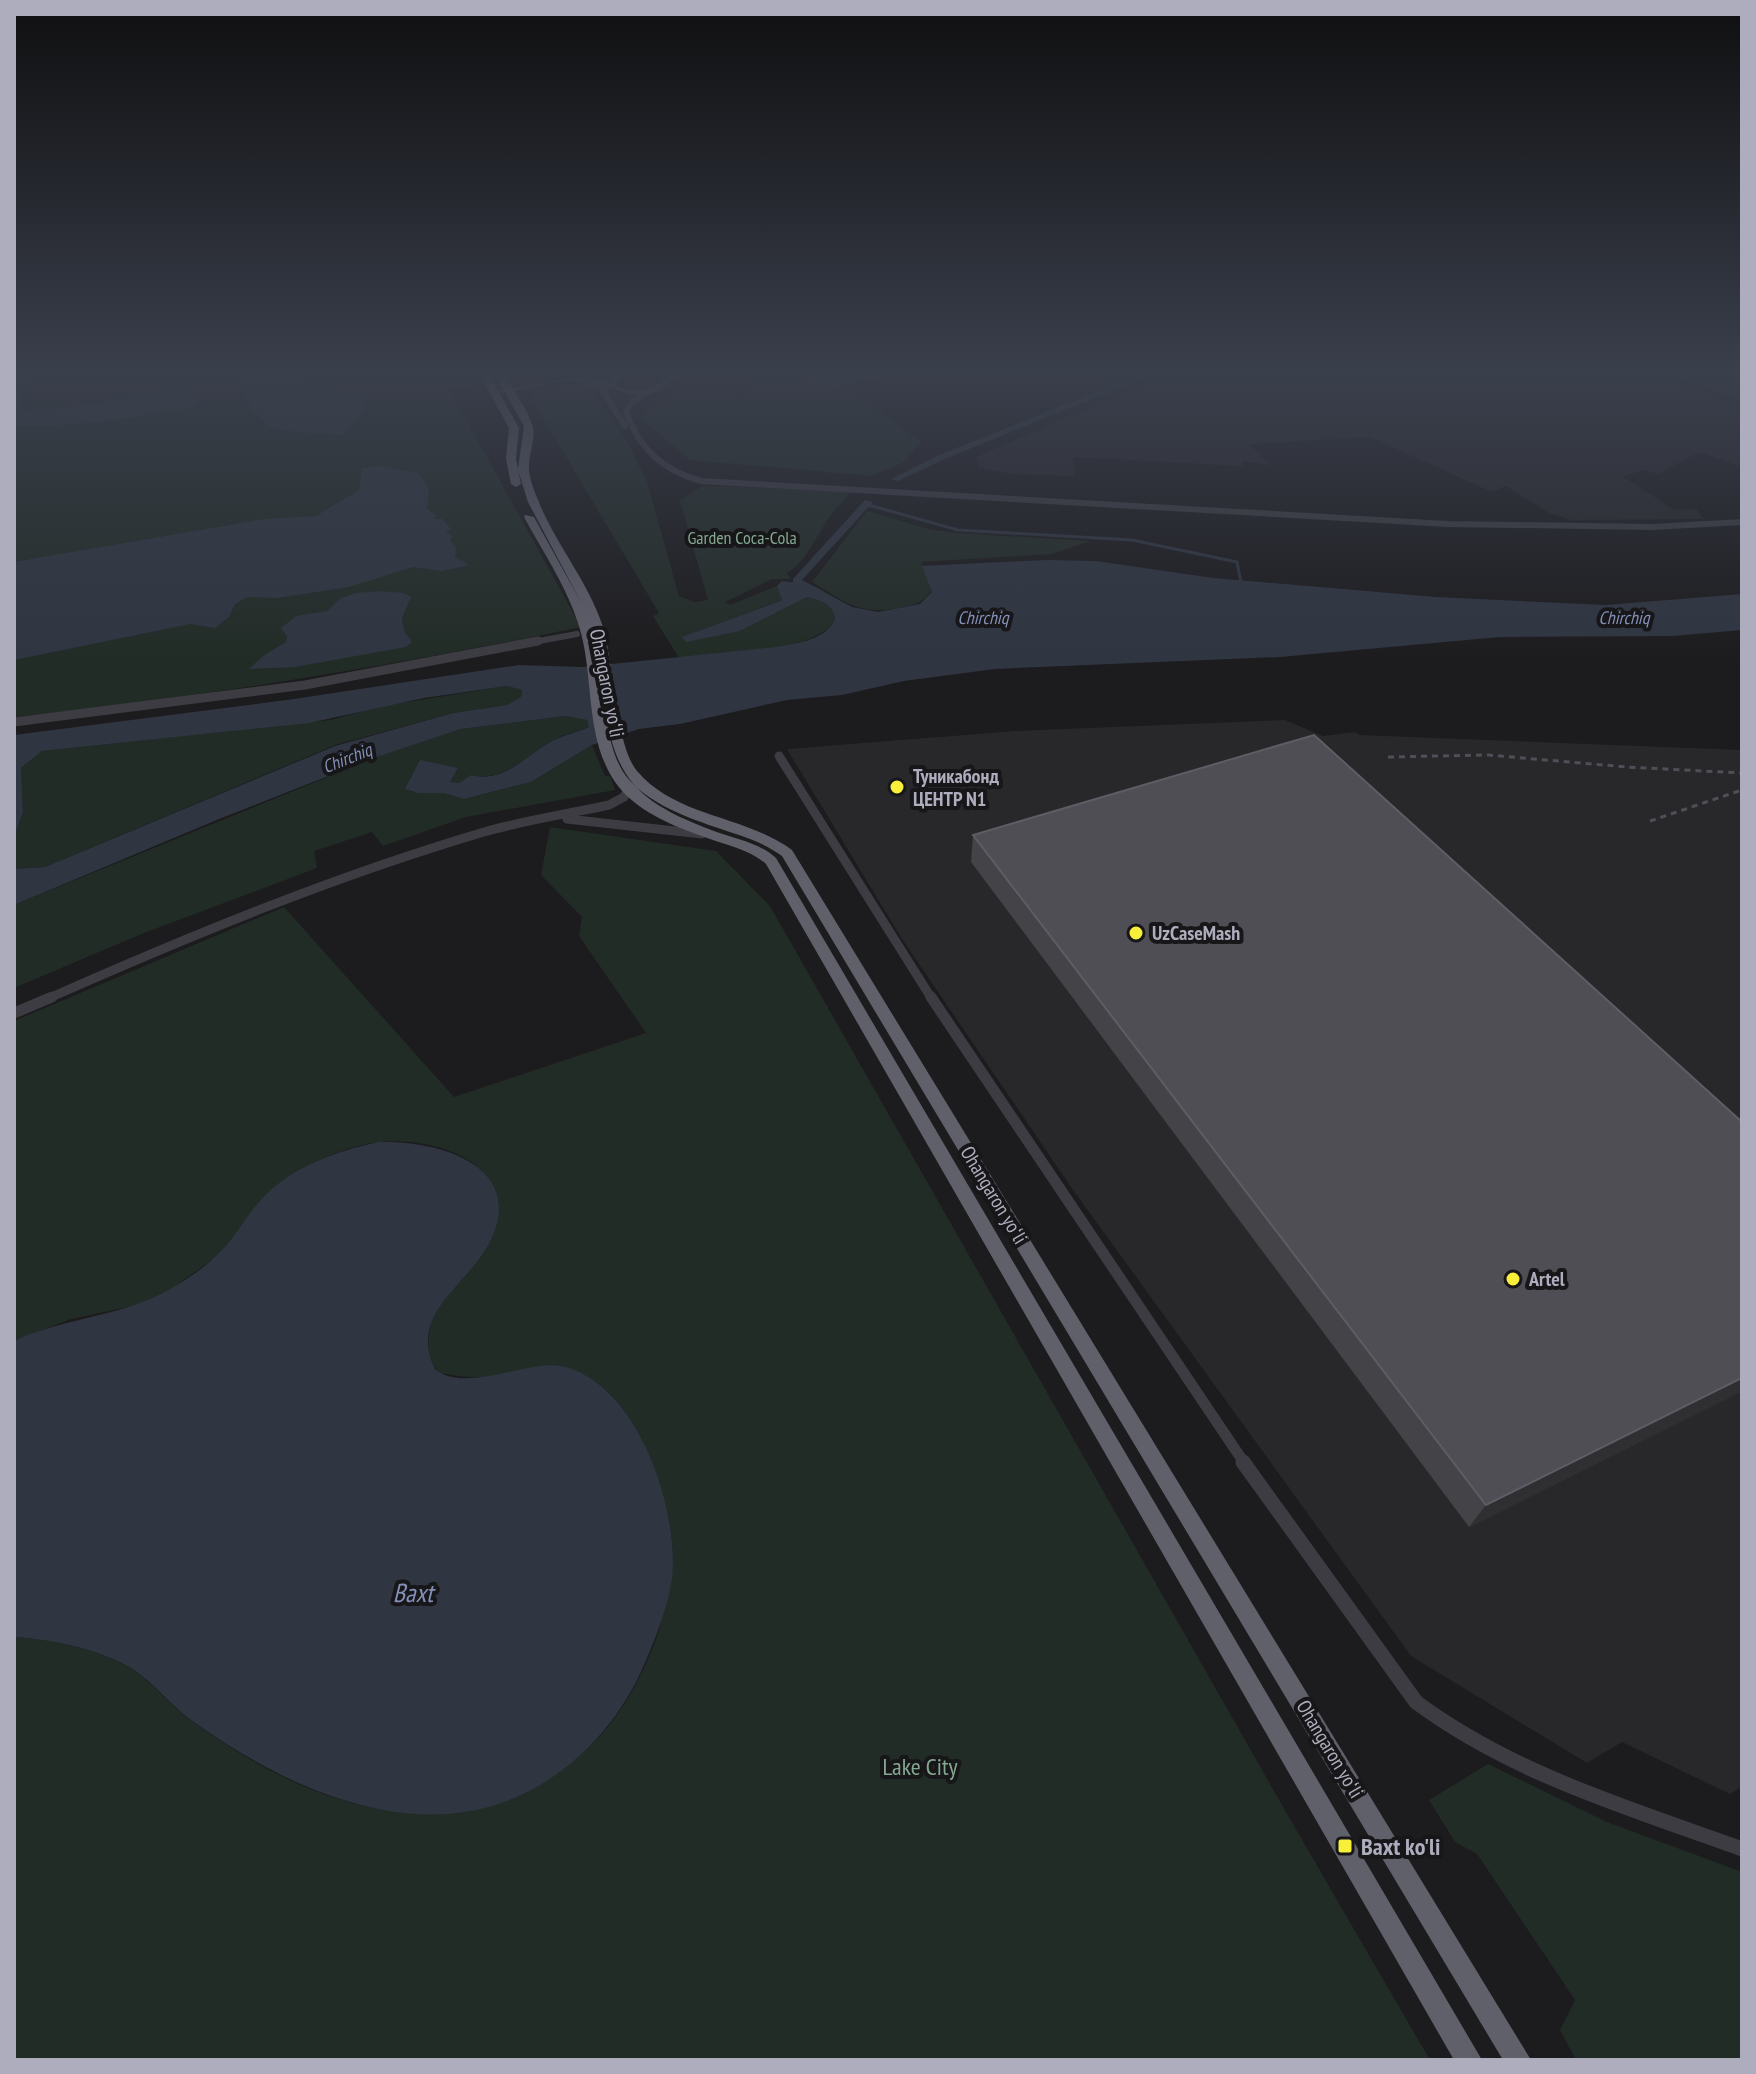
<svg xmlns="http://www.w3.org/2000/svg" width="1756" height="2074" font-family="'PT Sans Narrow',sans-serif">
<style>
.built{fill:#28272a}
.green{fill:#222c26}
.water{fill:#303542}
.lines{fill:none;stroke-linecap:round;stroke-linejoin:round}
.stream{stroke:#303542;stroke-width:3}
.canal{fill:#303542;fill-rule:evenodd}
.minor-far3{stroke:#3d3c43;stroke-width:6}
.minor-far2{stroke:#3d3c43;stroke-width:9}
.minor-far1{stroke:#3d3c43;stroke-width:11}
.minor{stroke:#3d3c43;stroke-width:15}
.secondary{fill:#4a4a53;fill-rule:evenodd}
.trunk{fill:#60606b;fill-rule:evenodd}
.rail{stroke:#4f4f58;stroke-width:3;stroke-dasharray:6 5;stroke-linecap:butt}
.wall{fill:#444348}
.shaded-wall{fill:#2f2e31}
.building{fill:#4f4e54;stroke:#5e5d65;stroke-width:2}
.poi-dot{fill:#f7ef3a;stroke:#171618;stroke-width:3}
.labels{text-anchor:middle;dominant-baseline:central;stroke-width:8;stroke-linejoin:round;paint-order:stroke}
.far-park-label{font-size:18px;fill:#84a891;stroke:#171618}
.far-water-label{font-size:18px;font-style:italic;fill:#8490b8;stroke:#171618}
.street-label{font-size:20px;fill:#adadbd;stroke:#171618}
.poi-label{font-size:20px;font-weight:bold;fill:#adadbd;stroke:#171618;text-anchor:start}
.near-park-label{font-size:24px;fill:#84a891;stroke:#171618}
.near-poi-label{font-size:24px;font-weight:bold;fill:#adadbd;stroke:#171618;text-anchor:start}
.near-water-label{font-size:26px;font-style:italic;fill:#8490b8;stroke:#171618}
</style>
<rect width="100%" height="100%" fill="#1c1b1d"/>
<!-- built -->
<g class="built">
<path d="M1176 371H1644L1742 406V467L1699 452 1659 474 1643 470 1623 477 1675 510 1696 509 1704 519 1571 520 1549 513 1506 486 1492 492 1370 437 1248 444 1271 465 1242 461 1243 466 1073 457 1074 476 1012 474 979 468 976 457Z"/>
<path d="M1655 371H1742V402Z"/>
<path d="M1285 720 1323 736 1356 732 1359 735 1742 750V1787L1730 1794 1622 1742 1587 1763 1411 1656 1073 1190 902 939 787 749 1015 731Z"/>
</g>
<!-- green -->
<g class="green">
<path d="M14 371H471L472 374 469 375 477 391 448 387 581 627C393 666 205 697 14 717Z"/>
<path d="M765 374 843 387 866 400 921 442 904 462 872 476 690 460 642 419C648 403 674 394 689 386L741 397Z"/>
<path d="M570 384H584L592 390 628 443 647 482 679 596 694 602 708 600 680 500 703 486 849 491C847 501 840 503 834 511 817 531 810 559 787 573L791 579H772L725 602 730 605 777 586 783 599 683 637 740 631 807 597C820 600 833 604 835 618 822 653 713 656 679 658L653 616 659 613 530 396 537 390Z"/>
<path d="M867 511 928 529 956 533 1090 541 1052 554 921 562 932 591C921 603 915 605 899 608 857 616 843 600 812 582Z"/>
<path d="M507 686 522 690 521 697 507 705 453 713 335 745 45 867 14 869V837L23 812 21 768 42 751 331 720 382 706Z"/>
<path d="M565 716 587 720 589 727C576 731 564 735 552 741 526 755 504 783 471 775L459 783 450 782 458 768 411 792 443 793 464 799 531 782 592 745 605 776H610L615 790 466 817 383 846 372 832 314 851 317 868 144 933 14 988V905L374 758 461 729Z"/>
<path d="M550 827 716 851 770 906 1290 1819 1430 2060H14V1637C54 1640 95 1648 130 1668 151 1680 166 1701 185 1716 258 1770 346 1818 441 1813 480 1811 503 1799 536 1780 551 1771 570 1763 583 1752 635 1711 679 1606 672 1540 670 1513 660 1490 651 1465 639 1435 622 1398 594 1381 553 1356 534 1371 495 1376 477 1379 458 1376 440 1373 434 1368 431 1361 429 1353 422 1306 465 1284 486 1250 494 1236 498 1220 497 1204 492 1152 422 1138 380 1142 352 1145 324 1157 299 1170L216 1257 171 1289 138 1305 71 1319 14 1341V1021L284 907 454 1097 646 1033 579 936 582 917 541 875Z"/>
<path d="M1488 1764 1607 1822 1742 1872V2060H1576L1560 2030 1575 2000 1477 1854 1455 1842 1429 1800Z"/>
</g>
<!-- water -->
<g class="water">
<path d="M14 371H142L30 382 23 385 19 405 23 410 76 407 188 384 198 405C132 419 81 427 14 425Z"/>
<path d="M232 371H300L306 383 318 384 335 393H365L367 400 361 414 343 435 286 431 267 425 251 407Z"/>
<path d="M381 466 418 473 429 489 427 509 436 515 434 519H442L451 529 446 532 452 535 450 540 456 548 455 557 469 565 442 571 413 567 349 587 277 598 247 597 235 604 229 617 215 628 190 624 14 660V562L265 519 316 516 359 490 362 468Z"/>
<path d="M1046 560 1096 561 1213 578 1436 597 1606 605 1742 594V630L1673 636 1500 637 1280 657 995 669 904 681 842 695 787 700 680 724 639 729 592 745 531 782 464 799 443 793H418L405 789 420 760 458 768 450 782 459 783 471 775C504 784 526 755 552 741 564 735 577 732 589 727L587 720 565 716 461 729 374 758 219 819 14 905V869L45 867 335 746 453 713 507 705 521 697 522 690 507 686 424 698 309 723 42 751 21 768 23 812 14 837V735L294 699 519 665 582 667 777 647C797 643 827 640 835 618 833 604 820 600 807 597L740 631 686 642 682 637 782 600 777 586 782 581 811 585 852 607 878 612 920 604 932 592 922 566Z"/>
<path d="M380 591 404 593 411 597 402 618 404 631 412 642 406 647 295 667 249 669 263 656 286 642 287 637 281 628 296 616 327 611 341 598 356 593Z"/>
<path d="M379 1142C436 1140 528 1164 490 1242 470 1284 407 1313 435 1369 464 1394 528 1360 560 1366 637 1380 680 1510 672 1578 668 1608 656 1637 644 1665 621 1719 579 1766 527 1792 414 1849 284 1787 191 1720 170 1705 154 1682 131 1668 96 1648 54 1640 14 1637V1341C65 1317 122 1317 170 1289 193 1276 214 1261 231 1240 241 1227 249 1213 260 1201 290 1167 336 1151 379 1142Z"/>
</g>
<g class="lines">
<!-- stream -->
<path class="stream" d="M865 504 958 530 1132 540 1237 562 1241 582"/>
<!-- canal -->
<g class="canal">
<path d="M1148 371H1160L945 459 898 481 891 479 939 455Z"/>
<path d="M865 500 873 502 802 580 823 591V595H815L793 583V579Z"/>
</g>
<!-- minor-far3 -->
<g class="minor-far3">
<path d="M773 371 839 383 891 371"/>
<path d="M580 380 602 389 625 426"/>
<path d="M651 390 633 401 626 411C638 448 664 471 701 481L1448 524 1652 527 1742 522"/>
<path d="M528 643 577 634"/>
</g>
<!-- minor-far2 -->
<g class="minor-far2">
<path d="M14 722 305 685 538 641"/>
<path d="M779 756 932 999"/>
<path d="M567 819 702 834"/>
<path d="M47 999C189 936 335 876 484 832 525 820 568 814 609 805L624 797 628 789"/>
</g>
<!-- minor-far1 -->
<g class="minor-far1">
<path d="M931 997 1245 1464"/>
<path d="M14 1013 52 997"/>
</g>
<!-- minor -->
<path class="minor" d="M1243 1462 1416 1702C1513 1774 1629 1808 1742 1849"/>
<!-- secondary -->
<path class="secondary" d="M618 371H627L618 381 617 386C636 395 658 389 670 371H678C647 418 614 381 576 381 552 381 519 391 495 394L491 392 576 377 610 382Z"/>
<!-- trunk -->
<path class="trunk" d="M478 371H487L519 428 516 459 518 469 524 426 493 371H502C511 388 526 406 532 424 537 435 529 453 529 465 528 476 534 490 538 500 555 543 587 580 602 624 614 660 615 745 637 771 677 818 745 815 792 850L1531 2060H1503L782 856C762 841 738 835 715 827 683 816 640 800 622 770 607 744 606 709 601 680 612 771 625 798 714 831 735 839 758 842 776 858L1482 2060H1454L766 864C750 850 730 846 710 839 681 829 647 816 625 794 582 749 596 680 579 626 567 587 543 552 524 517L525 515 534 517 582 604 528 502 518 470 521 484 516 487 511 484 506 459 509 428Z"/>
<!-- rail -->
<g class="rail">
<path d="M1388 757 1488 755 1627 767 1742 773"/>
<path d="M1650 821 1742 790"/>
</g>
</g>
<!-- wall -->
<path class="wall" d="M973 835 1742 1122V1391L1469 1527 971 862Z"/>
<!-- shaded-wall -->
<path class="shaded-wall" d="M1742 1378V1391L1469 1527 1486 1505Z"/>
<!-- building -->
<path class="building" d="M1314 735 1742 1122V1378L1486 1505 973 835Z"/>
<!-- sky -->
<linearGradient id="sky" x2="0" y2="1"><stop stop-color="#0f0f10"/><stop offset="0.56" stop-color="#3a3f4c"/><stop offset="1" stop-color="#3a3f4c" stop-opacity="0"/></linearGradient>
<rect width="1756" height="662" fill="url(#sky)"/>
<!-- markers -->
<g class="poi-dot">
<circle cx="897" cy="787" r="8"/>
<circle cx="1136" cy="933" r="8"/>
<circle cx="1513" cy="1279" r="8"/>
<rect x="1337" y="1838" width="16" height="16" rx="4"/>
</g>
<g class="labels">
<!-- far-park labels -->
<g class="far-park-label">
<text x="742" y="537">Garden Coca-Cola</text>
</g>
<!-- far-water labels -->
<g class="far-water-label">
<text x="983" y="617">Chirchiq</text>
<text x="1624" y="617">Chirchiq</text>
<text transform="translate(347 758) rotate(-22)">Chirchiq</text>
</g>
<!-- street labels -->
<g class="street-label">
<text transform="translate(607 683) rotate(79)">Ohangaron yoʻli</text>
<text transform="translate(994 1195) rotate(59)">Ohangaron yoʻli</text>
<text transform="translate(1330 1749) rotate(59)">Ohangaron yoʻli</text>
</g>
<!-- poi labels -->
<g class="poi-label">
<text x="913" y="776">Туникабонд<tspan x="913" dy="23">ЦЕНТР N1</tspan></text>
<text x="1152" y="933">UzCaseMash</text>
<text x="1529" y="1279">Artel</text>
</g>
<!-- near-park labels -->
<g class="near-park-label">
<text x="920" y="1766">Lake City</text>
</g>
<!-- near-poi labels -->
<g class="near-poi-label">
<text x="1361" y="1846">Baxt ko'li</text>
</g>
<!-- near-water labels -->
<g class="near-water-label">
<text x="413" y="1592">Baхt</text>
</g>
</g>
<!-- border -->
<rect width="1756" height="2074" fill="none" stroke="#adadbd" stroke-width="32"/>
</svg>
